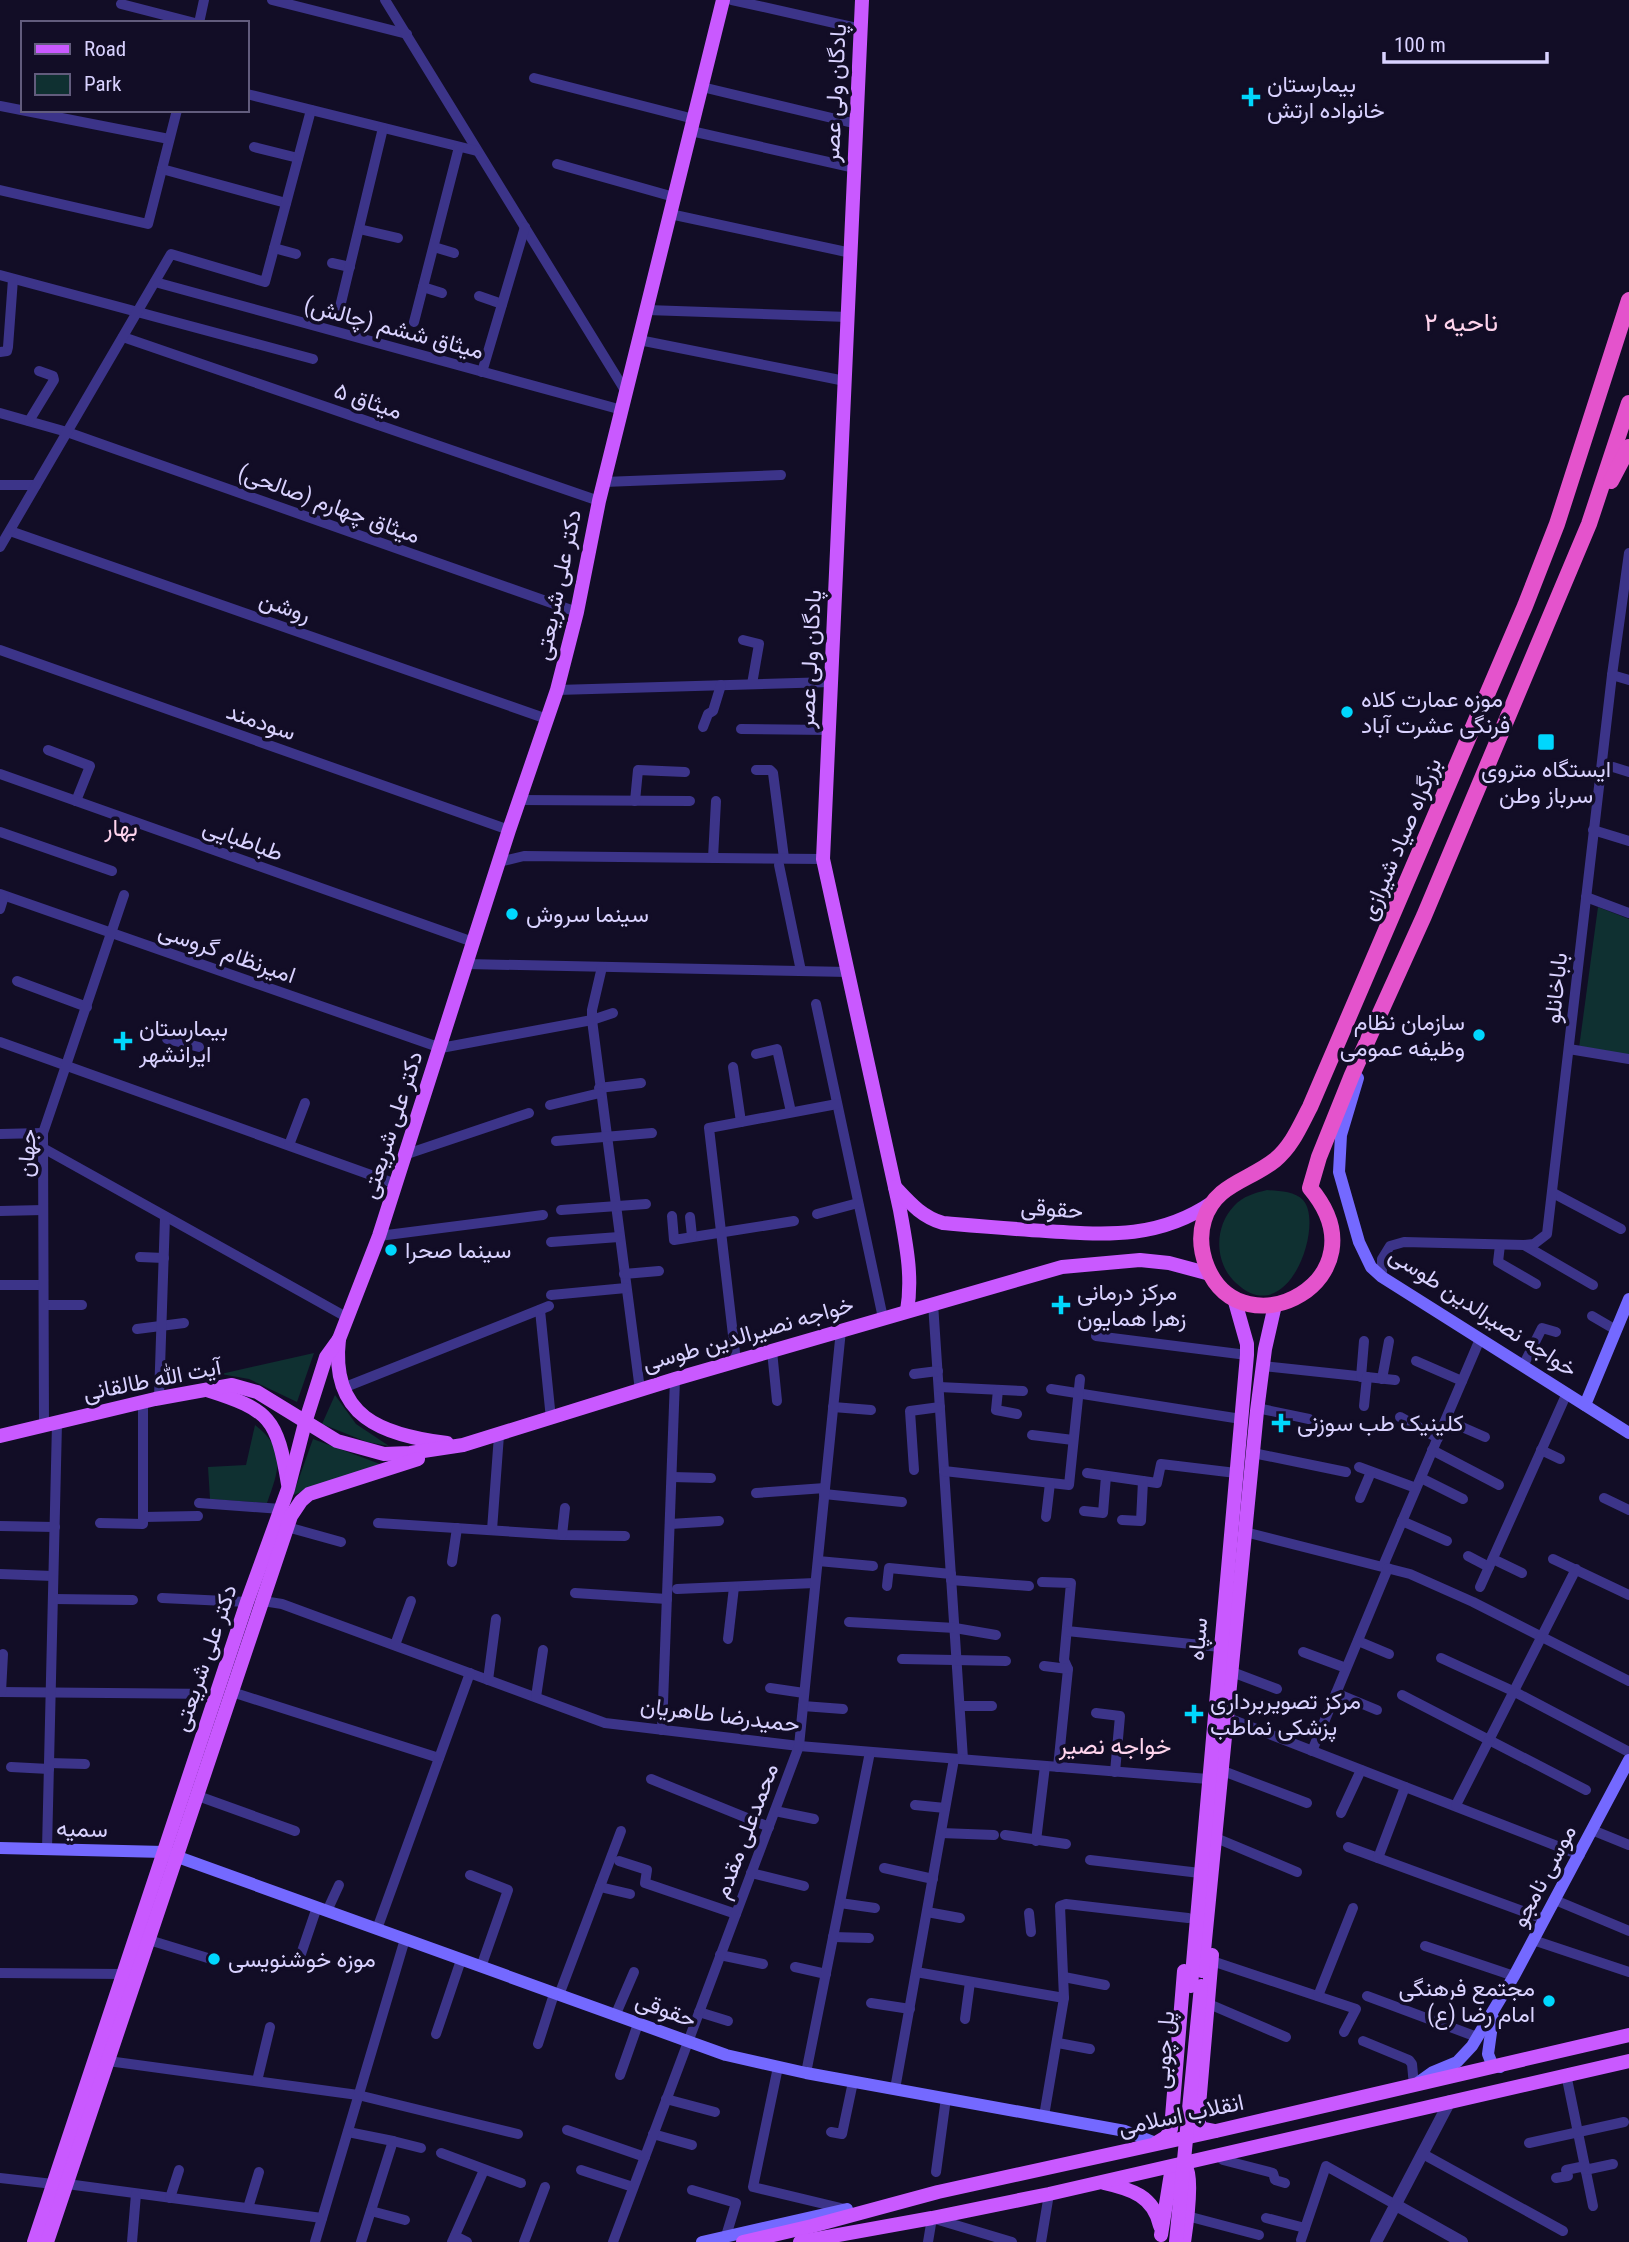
<svg xmlns="http://www.w3.org/2000/svg" width="1629" height="2242" font-family="'Roboto Condensed',Vazirmatn,sans-serif">
<style>
.green{fill:#0f3031}
.lines{fill:none;stroke-linecap:round;stroke-linejoin:round}
.minor{stroke:#3c3489;stroke-width:10}
.tertiary{stroke:#3c3489;stroke-width:12}
.secondary{stroke:#7469ff;stroke-width:12}
.primary{stroke:#c959ff;stroke-width:14}
.trunk{stroke:#e453cc;stroke-width:16}
.primary-bridge{stroke:#c959ff;stroke-width:14}
.poi-dot{fill:#00d7fd;stroke:#120d26;stroke-width:2.5}
.labels{text-anchor:middle;dominant-baseline:central;stroke-width:7;stroke-linejoin:round;paint-order:stroke}
.poi-label{font-size:23px;fill:#d9d2ff;stroke:#120d26;text-anchor:start}
.street-label{font-size:23px;fill:#d9d2ff;stroke:#120d26}
.neighbourhood-label{font-size:24px;fill:#ffd4ed;stroke:#120d26}
.quarter-label{font-size:26px;fill:#ffd4ed;stroke:#120d26}
</style>
<rect width="100%" height="100%" fill="#120d26"/>
<!-- green -->
<g class="green">
<path d="M1598 907 1629 919V1056L1579 1048Z"/>
<path d="M1267 1190C1278 1191 1295 1191 1303 1200 1325 1224 1288 1332 1236 1283 1214 1263 1214 1227 1234 1206 1243 1196 1255 1193 1267 1190Z"/>
<path d="M314 1353 297 1402 249 1379 221 1374Z"/>
<path d="M335 1395 356 1424 389 1446 367 1442 322 1424Z"/>
<path d="M255 1425C287 1450 279 1469 267 1503L210 1499 208 1467 246 1465Z"/>
<path d="M313 1439 380 1464 293 1495Z"/>
</g>
<g class="lines">
<!-- minor -->
<g class="minor">
<path d="M272 0 407 34"/>
<path d="M385 0 626 392"/>
<path d="M732 0 861 29"/>
<path d="M121 4 195 23"/>
<path d="M199 23 204 0"/>
<path d="M534 78 694 119"/>
<path d="M702 87 857 124"/>
<path d="M247 94 477 151"/>
<path d="M0 106 169 139"/>
<path d="M691 131 855 168"/>
<path d="M254 147 298 158"/>
<path d="M557 164 674 197"/>
<path d="M162 169 286 203"/>
<path d="M0 190 148 224 177 110"/>
<path d="M670 214 851 253"/>
<path d="M359 229 398 238"/>
<path d="M434 247 454 253"/>
<path d="M274 248 296 254"/>
<path d="M332 263 350 267"/>
<path d="M0 275 313 359"/>
<path d="M155 282 622 410"/>
<path d="M423 287 442 293"/>
<path d="M479 296 502 304"/>
<path d="M647 310 848 317"/>
<path d="M339 311 383 128"/>
<path d="M414 322 459 147"/>
<path d="M123 337 599 501"/>
<path d="M639 340 845 381"/>
<path d="M0 352 7 351 8 347 13 279"/>
<path d="M482 372 525 227"/>
<path d="M0 413 67 432 577 612"/>
<path d="M29 421 54 380 53 376 39 371"/>
<path d="M604 482 781 475"/>
<path d="M0 485H36"/>
<path d="M10 531 547 719"/>
<path d="M0 547 171 254 265 282 311 110"/>
<path d="M743 640 759 644 752 684"/>
<path d="M0 650 509 830"/>
<path d="M1612 675 1629 680"/>
<path d="M557 690 831 682"/>
<path d="M703 727 708 714 713 711 721 685"/>
<path d="M741 729 829 730"/>
<path d="M48 750 90 766 76 801"/>
<path d="M1613 767 1629 772"/>
<path d="M756 770H770L773 773 784 858"/>
<path d="M0 774 473 942"/>
<path d="M519 800 690 801"/>
<path d="M635 801 638 770 685 772"/>
<path d="M1593 830 1629 841"/>
<path d="M0 832 112 871"/>
<path d="M713 858 716 801"/>
<path d="M499 862 524 856 823 859"/>
<path d="M779 865 801 971"/>
<path d="M0 894 441 1048 592 1020 613 1013"/>
<path d="M1586 897 1629 913"/>
<path d="M0 909 4 896"/>
<path d="M467 964 848 972"/>
<path d="M602 967 592 1010V1020L640 1390"/>
<path d="M17 981 87 1007"/>
<path d="M816 1004 883 1318"/>
<path d="M167 1039 199 1047"/>
<path d="M0 1042 396 1184"/>
<path d="M1569 1049 1629 1059"/>
<path d="M756 1054 777 1049 791 1112"/>
<path d="M733 1067 741 1122"/>
<path d="M599 1088 641 1083"/>
<path d="M550 1105 600 1093"/>
<path d="M0 1134 43 1133"/>
<path d="M556 1141 652 1133"/>
<path d="M289 1145 305 1103"/>
<path d="M43 1148 348 1318"/>
<path d="M407 1154 529 1113"/>
<path d="M1553 1193 1621 1229"/>
<path d="M561 1210 646 1204"/>
<path d="M0 1211 43 1210"/>
<path d="M817 1214 858 1203"/>
<path d="M672 1216 674 1240 794 1221"/>
<path d="M690 1217 692 1236"/>
<path d="M379 1236 543 1215"/>
<path d="M551 1242 619 1237"/>
<path d="M1500 1245 1498 1262 1536 1284"/>
<path d="M1524 1245 1593 1285"/>
<path d="M140 1257 164 1258"/>
<path d="M624 1274 659 1271"/>
<path d="M1382 1277V1259L1390 1246 1404 1242 1524 1245 1534 1244 1547 1234 1612 675 1629 553"/>
<path d="M0 1285H43"/>
<path d="M551 1295 626 1288"/>
<path d="M933 1303 963 1759"/>
<path d="M44 1305H82"/>
<path d="M540 1310 551 1419"/>
<path d="M1592 1316 1616 1330"/>
<path d="M137 1329 184 1323"/>
<path d="M1096 1336 1247 1355"/>
<path d="M772 1351 777 1401"/>
<path d="M736 1361 709 1128 837 1104"/>
<path d="M1416 1361 1462 1381"/>
<path d="M1262 1366 1395 1380"/>
<path d="M1523 1366 1542 1328 1556 1332"/>
<path d="M914 1374 938 1371"/>
<path d="M1361 1377 1364 1341"/>
<path d="M1382 1379 1389 1341"/>
<path d="M939 1387 1023 1391"/>
<path d="M343 1388 549 1306"/>
<path d="M1051 1389 1241 1419"/>
<path d="M998 1390 996 1410 1017 1414"/>
<path d="M159 1398 165 1217"/>
<path d="M1364 1406 1367 1377"/>
<path d="M833 1407 871 1410"/>
<path d="M1257 1408 1309 1419"/>
<path d="M1400 1417 1438 1438"/>
<path d="M1446 1420 1485 1437"/>
<path d="M44 1426 43 1133 124 895"/>
<path d="M1032 1435 1073 1440"/>
<path d="M1432 1450 1499 1485"/>
<path d="M1541 1450 1560 1459"/>
<path d="M1253 1453 1346 1472"/>
<path d="M1359 1467 1416 1488"/>
<path d="M914 1470 910 1411 940 1407"/>
<path d="M944 1471 1069 1485 1080 1379"/>
<path d="M1087 1473 1157 1483 1161 1464 1236 1473"/>
<path d="M672 1477 711 1478"/>
<path d="M1421 1478 1463 1499"/>
<path d="M756 1493 825 1488"/>
<path d="M824 1494 902 1502"/>
<path d="M1360 1498 1371 1472"/>
<path d="M1604 1498 1629 1510"/>
<path d="M199 1503 281 1509"/>
<path d="M1084 1511 1103 1513 1106 1476"/>
<path d="M143 1517 198 1516"/>
<path d="M1046 1517 1050 1483"/>
<path d="M1122 1520 1141 1521 1143 1481"/>
<path d="M1402 1521 1447 1541"/>
<path d="M100 1523 143 1524V1402"/>
<path d="M378 1523 562 1535 625 1536"/>
<path d="M670 1524 719 1521"/>
<path d="M0 1526 55 1527"/>
<path d="M287 1527 341 1542"/>
<path d="M492 1530 499 1435"/>
<path d="M1245 1532 1410 1574 1473 1602 1629 1681"/>
<path d="M562 1535 565 1508"/>
<path d="M1468 1556 1489 1567"/>
<path d="M1493 1559 1522 1573"/>
<path d="M1553 1559 1629 1595"/>
<path d="M818 1561 873 1566"/>
<path d="M452 1562 457 1528"/>
<path d="M1383 1566 1480 1339"/>
<path d="M0 1574 53 1576"/>
<path d="M951 1580 1029 1586"/>
<path d="M1042 1582 1071 1583 1064 1660 1068 1669 1058 1767"/>
<path d="M887 1586 889 1568 951 1574"/>
<path d="M1480 1587 1567 1393"/>
<path d="M677 1589 815 1583"/>
<path d="M575 1593 667 1599"/>
<path d="M162 1598 247 1602"/>
<path d="M53 1599 133 1600"/>
<path d="M263 1601 282 1604 605 1723 799 1746 1208 1779"/>
<path d="M849 1622 955 1628 996 1635"/>
<path d="M1067 1631 1220 1647"/>
<path d="M728 1639 734 1587"/>
<path d="M1358 1641 1389 1654"/>
<path d="M395 1645 411 1601"/>
<path d="M1303 1652 1346 1668"/>
<path d="M1441 1658 1515 1692 1629 1752"/>
<path d="M902 1659 1006 1661"/>
<path d="M1044 1666 1068 1669"/>
<path d="M1232 1672 1277 1689"/>
<path d="M488 1680 496 1619"/>
<path d="M770 1688 804 1693"/>
<path d="M0 1692 217 1694"/>
<path d="M1 1692 3 1654"/>
<path d="M232 1692 439 1758"/>
<path d="M1336 1693 1377 1710"/>
<path d="M1402 1695 1586 1790"/>
<path d="M536 1697 543 1650"/>
<path d="M803 1706 843 1709"/>
<path d="M960 1706H992"/>
<path d="M1096 1713 1120 1716 1115 1772"/>
<path d="M1228 1718 1580 1855"/>
<path d="M662 1730 675 1379"/>
<path d="M1312 1751 1388 1568"/>
<path d="M49 1763 85 1764"/>
<path d="M11 1767 49 1769"/>
<path d="M1223 1771 1307 1803"/>
<path d="M651 1779 769 1827"/>
<path d="M198 1796 295 1831"/>
<path d="M915 1805 945 1808"/>
<path d="M1456 1805 1576 1569"/>
<path d="M775 1811 814 1819"/>
<path d="M1341 1813 1361 1770"/>
<path d="M1592 1830 1629 1845"/>
<path d="M941 1833 994 1835"/>
<path d="M1005 1835 1066 1844"/>
<path d="M1216 1838 1297 1872"/>
<path d="M1036 1841 1045 1766"/>
<path d="M1348 1847 1544 1919"/>
<path d="M47 1849 57 1423"/>
<path d="M1378 1858 1405 1787"/>
<path d="M1090 1860 1200 1873"/>
<path d="M619 1861 647 1870 645 1883 736 1914"/>
<path d="M884 1868 933 1879"/>
<path d="M751 1873 804 1886"/>
<path d="M470 1875 508 1890 481 1967"/>
<path d="M600 1887 630 1894"/>
<path d="M1555 1900 1629 1931"/>
<path d="M840 1903 875 1908"/>
<path d="M327 1911 339 1885"/>
<path d="M927 1912 960 1918"/>
<path d="M1029 1913 1031 1932"/>
<path d="M377 1929 470 1673"/>
<path d="M833 1937 869 1938"/>
<path d="M149 1940 211 1959"/>
<path d="M1533 1940 1629 1972"/>
<path d="M1425 1946 1514 1976"/>
<path d="M720 1955 763 1964"/>
<path d="M299 1960 317 1907"/>
<path d="M1212 1961 1356 2009 1344 2032"/>
<path d="M795 1967 826 1974"/>
<path d="M916 1972 1064 1998"/>
<path d="M0 1973 123 1974"/>
<path d="M1064 1977 1105 1985"/>
<path d="M559 1995 621 1831"/>
<path d="M1318 1996 1353 1908"/>
<path d="M1367 1996 1477 2037"/>
<path d="M871 2003 910 2009"/>
<path d="M1209 2004 1286 2037"/>
<path d="M699 2012 728 2021"/>
<path d="M615 2016 634 1972"/>
<path d="M965 2019 970 1982"/>
<path d="M436 2034 461 1960"/>
<path d="M1363 2041 1409 2060 1412 2064 1414 2086"/>
<path d="M1058 2043 1090 2049"/>
<path d="M538 2044 554 1994"/>
<path d="M108 2061 358 2095 518 2134"/>
<path d="M778 2067 753 2187 845 2209"/>
<path d="M806 2073 870 1752"/>
<path d="M1566 2074 1593 2206"/>
<path d="M620 2075 638 2024"/>
<path d="M257 2081 270 2027"/>
<path d="M895 2089 954 1759"/>
<path d="M666 2099 715 2112"/>
<path d="M1044 2116 1064 1998 1060 1906 1066 1904 1188 1918"/>
<path d="M567 2130 645 2157"/>
<path d="M348 2132 393 2141 361 2242"/>
<path d="M831 2132 842 2134 853 2082"/>
<path d="M653 2134 692 2145"/>
<path d="M393 2141 421 2148"/>
<path d="M1529 2143 1624 2122"/>
<path d="M441 2153 521 2183"/>
<path d="M1217 2154 1223 2160 1273 2173 1275 2180 1285 2183"/>
<path d="M1423 2154 1563 2231"/>
<path d="M581 2170 633 2187"/>
<path d="M1585 2170 1613 2164"/>
<path d="M936 2172 946 2098"/>
<path d="M0 2178 53 2184"/>
<path d="M1556 2178 1568 2176 1566 2170 1585 2166"/>
<path d="M67 2184 322 2218"/>
<path d="M692 2190 736 2203 726 2236"/>
<path d="M170 2198 179 2170"/>
<path d="M248 2208 259 2172"/>
<path d="M371 2211 405 2220"/>
<path d="M1187 2216 1259 2235"/>
<path d="M1266 2218 1305 2228"/>
<path d="M455 2236 467 2242"/>
<path d="M1301 2240 1326 2166 1396 2205"/>
<path d="M132 2242 136 2194"/>
<path d="M315 2242 405 1939"/>
<path d="M452 2242 484 2170"/>
<path d="M524 2242 545 2187"/>
<path d="M613 2242 799 1746 841 1330"/>
<path d="M928 2242 932 2218 1012 2242"/>
<path d="M1041 2242 1049 2194"/>
</g>
<!-- tertiary -->
<g class="tertiary">
<path d="M1396 2205 1462 2242"/>
<path d="M1376 2242 1450 2101"/>
</g>
<!-- secondary -->
<g class="secondary">
<path d="M1358 1078 1341 1135 1339 1172 1359 1242 1371 1267 1382 1277 1629 1433"/>
<path d="M1585 1405 1629 1299"/>
<path d="M0 1848 164 1852 726 2055 806 2073 1125 2131 1156 2143"/>
<path d="M1493 2018 1488 2054 1492 2064 1500 2067"/>
<path d="M1419 2082 1433 2072 1457 2062 1472 2046 1514 1976 1629 1760"/>
<path d="M702 2242 847 2209"/>
</g>
<!-- primary -->
<g class="primary">
<path d="M862 0 823 859 900 1210C906 1244 913 1276 907 1311"/>
<path d="M895 1187C910 1203 922 1217 943 1223 978 1226 1012 1229 1046 1231 1108 1235 1159 1239 1213 1202"/>
<path d="M339 1339C330 1417 382 1435 447 1443"/>
<path d="M207 1390C270 1410 277 1418 288 1484"/>
<path d="M0 1436 155 1399 232 1385 257 1392 337 1441 384 1454 410 1453 463 1445 675 1379 1062 1267 1140 1260 1169 1263 1210 1274"/>
<path d="M1212 1955 1198 2117 1200 2128 1215 2131"/>
<path d="M1202 1971 1257 1411 1265 1349 1275 1305"/>
<path d="M1191 1986 1247 1355V1344L1234 1298"/>
<path d="M1156 2143 1166 2137 1171 2129 1184 1971"/>
<path d="M1104 2183C1131 2189 1154 2196 1160 2226"/>
<path d="M1161 2235 1171 2173C1201 2135 1185 2235 1184 2242"/>
<path d="M34 2242 247 1602 288 1489 305 1423 326 1357 339 1339 379 1236 509 830 557 690 577 612 599 501 723 0"/>
<path d="M47 2242 291 1516 301 1501 309 1494 418 1459"/>
<path d="M743 2242 812 2226 938 2192 1216 2131 1629 2035"/>
<path d="M800 2242 932 2218 1049 2194 1629 2061"/>
</g>
<!-- trunk -->
<g class="trunk">
<path d="M1629 300 1557 524 1525 606 1310 1107C1300 1126 1292 1146 1275 1160 1249 1181 1215 1184 1204 1220 1199 1236 1201 1252 1207 1267 1243 1354 1387 1279 1310 1188L1319 1157 1352 1075 1424 916 1589 524 1629 403"/>
<path d="M1611 481 1629 447"/>
</g>
<!-- primary-bridge -->
<path class="primary-bridge" d="M1176 2242 1201 1986"/>
</g>
<!-- markers -->
<g class="poi-dot">
<path d="M1247.5 86.5h7v7h7v7h-7v7h-7v-7h-7v-7h7z"/>
<circle cx="1347" cy="712" r="7"/>
<rect x="1537" y="733" width="18" height="18" rx="3.5"/>
<circle cx="512" cy="914" r="7"/>
<circle cx="1479" cy="1035" r="7"/>
<path d="M119.5 1030.5h7v7h7v7h-7v7h-7v-7h-7v-7h7z"/>
<circle cx="391" cy="1250" r="7"/>
<path d="M1057.5 1294.5h7v7h7v7h-7v7h-7v-7h-7v-7h7z"/>
<path d="M1277.5 1412.5h7v7h7v7h-7v7h-7v-7h-7v-7h7z"/>
<path d="M1190.5 1703.5h7v7h7v7h-7v7h-7v-7h-7v-7h7z"/>
<circle cx="214" cy="1959" r="7"/>
<circle cx="1549" cy="2001" r="7"/>
</g>
<g class="labels">
<!-- poi labels -->
<g class="poi-label">
<text x="1267" y="84">بیمارستان<tspan x="1267" dy="26">خانواده ارتش</tspan></text>
<text x="1361" y="699">موزه عمارت کلاه<tspan x="1361" dy="26">فرنگی عشرت آباد</tspan></text>
<text x="1546" y="769" text-anchor="middle">ایستگاه متروی<tspan x="1546" dy="26">سرباز وطن</tspan></text>
<text x="526" y="914">سینما سروش</text>
<text x="1465" y="1022" text-anchor="end">سازمان نظام<tspan x="1465" dy="26">وظیفه عمومی</tspan></text>
<text x="139" y="1028">بیمارستان<tspan x="139" dy="26">ایرانشهر</tspan></text>
<text x="405" y="1250">سینما صحرا</text>
<text x="1077" y="1292">مرکز درمانی<tspan x="1077" dy="26">زهرا همایون</tspan></text>
<text x="1297" y="1423">کلینیک طب سوزنی</text>
<text x="1210" y="1701">مرکز تصویربرداری<tspan x="1210" dy="26">پزشکی نماطب</tspan></text>
<text x="228" y="1959">موزه خوشنویسی</text>
<text x="1535" y="1988" text-anchor="end">مجتمع فرهنگی<tspan x="1535" dy="26">امام رضا (ع)</tspan></text>
</g>
<!-- street labels -->
<g class="street-label">
<text transform="translate(835 93) rotate(-87)">پادگان ولی عصر</text>
<text transform="translate(394 328) rotate(15)">میثاق ششم (چالش)</text>
<text transform="translate(368 401) rotate(19)">میثاق ۵</text>
<text transform="translate(329 504) rotate(20)">میثاق چهارم (صالحی)</text>
<text transform="translate(558 585) rotate(-78)">دکتر علی شریعتی</text>
<text transform="translate(285 607) rotate(19)">روشن</text>
<text transform="translate(810 659) rotate(-87)">پادگان ولی عصر</text>
<text transform="translate(261 722) rotate(19)">سودمند</text>
<text transform="translate(1401 839) rotate(-67)">بزرگراه صیاد شیرازی</text>
<text transform="translate(243 840) rotate(20)">طباطبایی</text>
<text transform="translate(227 953) rotate(19)">امیرنظام گروسی</text>
<text transform="translate(1556 988) rotate(-84)">باباخانلو</text>
<text transform="translate(392 1125) rotate(-72)">دکتر علی شریعتی</text>
<text transform="translate(27 1153) rotate(-86)">جهان</text>
<text transform="translate(1052 1209) rotate(4)">حقوقی</text>
<text transform="translate(1483 1312) rotate(33)">خواجه نصیرالدین طوسی</text>
<text transform="translate(748 1334) rotate(-16)">خواجه نصیرالدین طوسی</text>
<text transform="translate(152 1380) rotate(-11)">آیت الله طالقانی</text>
<text transform="translate(1198 1639) rotate(-85)">سپاه</text>
<text transform="translate(205 1658) rotate(-71)">دکتر علی شریعتی</text>
<text transform="translate(720 1715) rotate(7)">حمیدرضا طاهریان</text>
<text transform="translate(82 1829) rotate(1)">سمیه</text>
<text transform="translate(746 1831) rotate(-69)">محمدعلی مقدم</text>
<text transform="translate(1544 1876) rotate(-62)">موسی نامجو</text>
<text transform="translate(666 2010) rotate(20)">حقوقی</text>
<text transform="translate(1164 2050) rotate(-86)">پل چوبی</text>
<text transform="translate(1181 2115) rotate(-12)">انقلاب اسلامی</text>
</g>
<!-- neighbourhood labels -->
<g class="neighbourhood-label">
<text x="121" y="828">بهار</text>
<text x="1115" y="1746">خواجه نصیر</text>
</g>
<!-- quarter labels -->
<g class="quarter-label">
<text x="1461" y="322">ناحیه ۲</text>
</g>
</g>
<!-- legend -->
<rect x="21" y="21" width="228" height="91" fill="#120d26" stroke="#625c7d" stroke-width="2"/>
<rect x="35" y="44" width="35" height="10" fill="#c959ff" stroke="#625c7d" stroke-width="2"/>
<text x="84" y="56" font-size="21" fill="#d9d2ff">Road</text>
<rect x="35" y="74" width="35" height="21" fill="#0f3031" stroke="#625c7d" stroke-width="2"/>
<text x="84" y="91" font-size="21" fill="#d9d2ff">Park</text>
<!-- scale -->
<path d="M1384 52v10h163v-10" fill="none" stroke="#d9d2ff" stroke-width="3.5"/>
<text x="1394" y="52" font-size="21" fill="#d9d2ff" stroke="#120d26" stroke-width="5" paint-order="stroke">100 m</text>
</svg>
